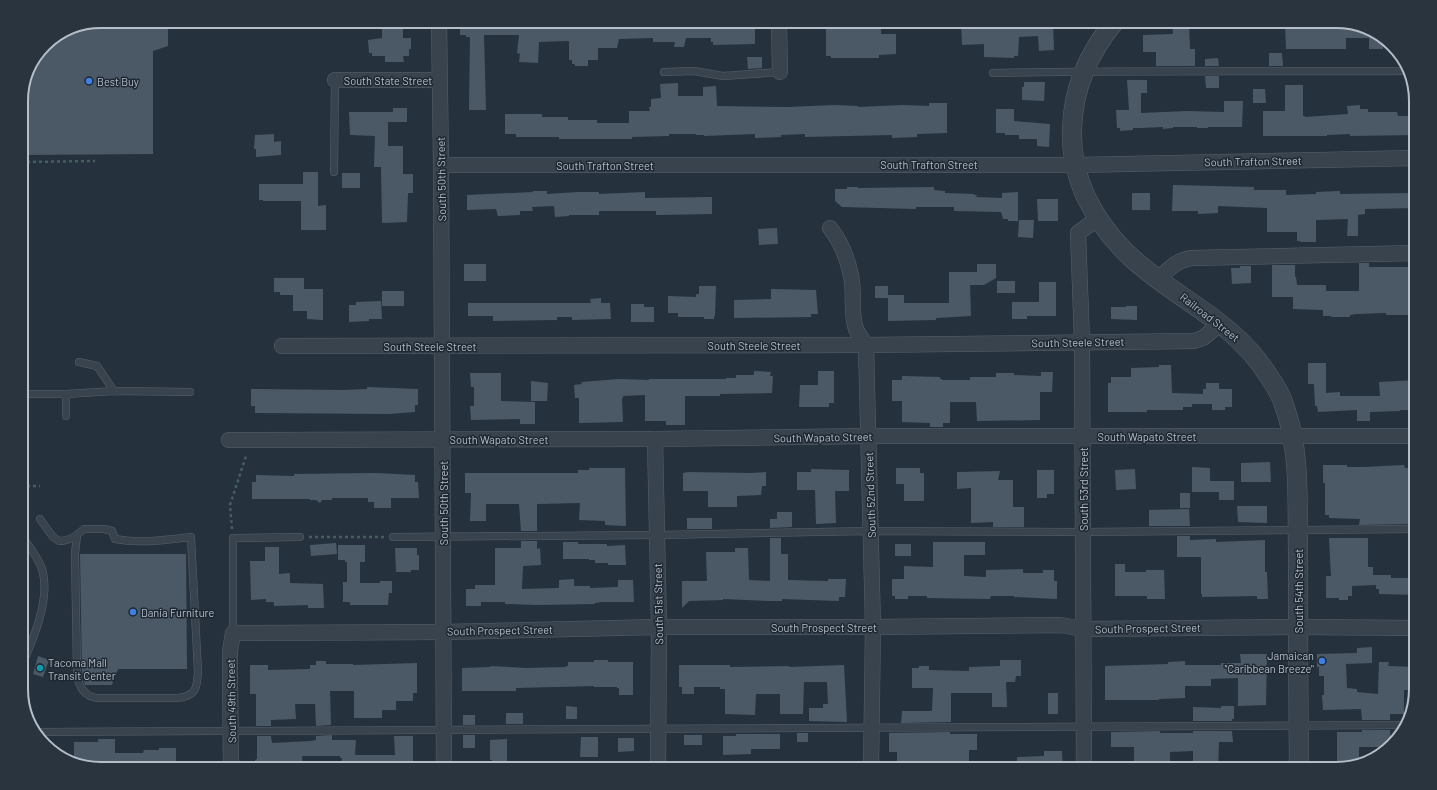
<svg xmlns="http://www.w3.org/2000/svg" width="1437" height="790" font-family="Barlow,sans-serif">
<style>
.building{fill:#4b5967}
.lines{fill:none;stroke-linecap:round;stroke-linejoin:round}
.service-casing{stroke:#57616c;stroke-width:8}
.minor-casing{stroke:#57616c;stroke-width:16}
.tertiary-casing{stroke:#57616c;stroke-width:20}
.path{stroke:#475d5e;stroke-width:2.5;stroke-dasharray:3 3;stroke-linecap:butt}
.service{stroke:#39434e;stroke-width:7}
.minor{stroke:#39434e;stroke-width:15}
.tertiary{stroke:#39434e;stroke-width:19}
.shop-dot{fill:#3f7fe0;stroke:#1e2833;stroke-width:1.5}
.culture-dot{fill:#0f9aa8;stroke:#1e2833;stroke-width:1.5}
.labels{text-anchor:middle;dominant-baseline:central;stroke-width:3;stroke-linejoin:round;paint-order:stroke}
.street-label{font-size:11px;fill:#b5bec9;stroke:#1e2833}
.poi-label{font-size:11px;fill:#b5bec9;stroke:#1e2833;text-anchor:start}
.rim{fill:none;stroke:#b5bec9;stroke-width:2}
</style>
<rect width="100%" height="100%" fill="#25323e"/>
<!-- building -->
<g class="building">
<path d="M382 21H403V38H411V49H409V56H403L404 62H385V56H372V53H369L368 40 382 38Z"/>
<path d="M460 21H755V44L713 45V42H711V38H686L684 47H674L675 42H653V38L619 39 617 48H598V60H588V66H575V64H572V60H569V41L539 42 538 63 519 62 520 54 517 53 519 35H484L486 110H469L470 37H466V35H460Z"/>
<path d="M826 21H881V34H896V54L879 55V58H831V56H826Z"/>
<path d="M961 21H1053L1054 50 1039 51 1038 36 1019 37 1018 56H1014V58L984 57V44L962 45Z"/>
<path d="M1172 21H1189L1190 49H1195V66H1156V52H1143V35L1173 34Z"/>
<path d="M1285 21H1336L1376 32 1383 39V49H1369V38H1346V49H1286Z"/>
<path d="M168 28V46L153 51V154L21 155V96L29 66 40 51H46V44L68 29Z"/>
<path d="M1269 53H1282L1283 66H1269Z"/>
<path d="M747 57H762V68L748 69Z"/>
<path d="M1218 58 1219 66H1205V59Z"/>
<path d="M1205 76H1219V88H1206Z"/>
<path d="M1127 80H1147V93H1141V113L1187 111 1224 112V101H1243L1242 127H1208V128H1197V127H1173V128L1163 129V127L1141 128H1133V130L1120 131V128H1117L1116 110H1129Z"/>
<path d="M1024 82H1045L1044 101 1022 100V87H1024Z"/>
<path d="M678 83V96H703V87L716 86 717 106 789 107 835 105 858 106V107L903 105 929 106V103H947V133L917 134V137L892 138V135L805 137V134L781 135V137L755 138V134L704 136V135H696V134H669V136L632 137V139H559V137H516V134H505V114H542V117H568V120H597V123H629V111H650L649 107H651V99L661 98 660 84Z"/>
<path d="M1285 85H1303V116H1305V117L1348 114 1347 106 1360 105V109H1368V112H1397L1398 116H1416V135L1350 136V134L1327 135V136H1263V111H1285Z"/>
<path d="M1253 89H1265L1266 103H1253Z"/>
<path d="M393 108H407V122H388V146H403V174H413V193H408L407 222 382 223 381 167H374L375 136 350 135 349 112H393Z"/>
<path d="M996 109H1014V121L1050 124 1049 147 1037 146V139H1019V135H1005V133H996Z"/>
<path d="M274 134V142L281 141V155L256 157V149H254L255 135Z"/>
<path d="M303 172H318V206L326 205V230H301V201H263V200H259V184H303Z"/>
<rect x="342" y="173" width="18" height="15"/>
<path d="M1173 185 1254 187V190H1286V195L1316 194V192L1340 191V194L1416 193V208L1365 209V214L1358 215V236H1347L1348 219 1316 220V242H1300V241H1297V232H1267V208L1218 206V213L1198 214V211H1172Z"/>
<path d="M847 187H858V188L934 187V190L945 191V193L974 194V195H977L976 197 1002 198V193L1018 192V221H1008V219H1003L1001 212 954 211V207H916V209L842 207 835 201V189H847Z"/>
<path d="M533 191H547V194L579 192H599V194L645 192V198L712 197V214L656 215V211H599V215H569V216L555 217 554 206 532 207 533 211H520V215L498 216 496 209 467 210V195L533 192Z"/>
<rect x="1132" y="193" width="18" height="17"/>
<path d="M1037 199H1058V221H1038Z"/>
<path d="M1019 220H1034L1033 238 1018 237Z"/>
<path d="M777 228 778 244 759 245 758 229Z"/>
<path d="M1359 263H1369V267H1416V315H1386V313L1356 314 1350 315V317H1331V316H1323V310L1293 309V297H1272V265H1295V277H1296L1297 285H1326V291H1359Z"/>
<rect x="464" y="264" width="22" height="17"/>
<path d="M977 264H996V278L984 285H970L971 316 936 318V320L888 321V298H875V286H888V295H904V303H949V272H977Z"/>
<path d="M1240 266H1251V283L1232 284 1231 268H1240Z"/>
<path d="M274 278H304V289H323V320L307 319V311H293V295H280V292H274Z"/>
<rect x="997" y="281" width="18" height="12"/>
<path d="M1039 282H1056V316H1027V319H1012V302H1039Z"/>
<path d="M699 286H716L715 316H714V319H704V317H678V313H668V296L696 297V294H699Z"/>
<path d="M771 289 816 290 818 314H811V317L734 318V300L771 299Z"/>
<rect x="382" y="291" width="22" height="15"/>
<path d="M601 298V303H610L611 319 572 320V317H557V320L493 321V316H468V303H591L590 299Z"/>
<path d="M381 301 382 319H369V321L349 322V305H356V302Z"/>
<path d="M631 304H644V307H654V322H631Z"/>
<path d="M1126 306H1137V320L1111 319V307H1126Z"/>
<path d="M1308 363H1326V393L1340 392V396H1380L1379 382 1416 380V410H1400V411L1370 412V421H1357V410L1318 412 1317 406H1315L1314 384H1308Z"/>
<path d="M1159 365H1171L1172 393 1203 394V389H1206V383H1219V389H1232V407H1225V410H1212V404H1192V407H1183V410H1147V412H1108V383H1111V377H1131V368L1159 367Z"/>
<path d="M754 371 771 372 770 376H773L772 393 720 394V396H685V425H666V421H645V395L623 396V398H622L623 422 579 423V398H575L574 385 582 384 581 382 619 379 649 380V379H726V378H736V375H754Z"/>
<path d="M818 371H834V403H829V407H799L800 385H818Z"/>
<path d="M1041 372H1053L1052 392H1040V420L977 421 976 402H950V423H943V427H930V423L902 422V401H892V380H902V376L940 377V379H942V380H970V377H996V373H1014V375L1041 376Z"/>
<path d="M470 373H501V401L535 402V424H520V419L471 420 470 406H474V387H471Z"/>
<path d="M531 381 548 383 547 401H531Z"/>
<path d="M367 387 418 389V405H415V412L389 414 255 413V406H251V389L342 390 367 389Z"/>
<path d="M1270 462 1271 482H1241V463Z"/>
<path d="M1323 465H1347V467H1364L1404 465 1405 468H1411V478H1414V487L1410 489 1411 511H1415V524L1359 525 1360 519 1329 518V515H1325V483H1323Z"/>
<path d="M1192 467 1210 468V481H1234V500H1219V492H1192Z"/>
<path d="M589 468H625L626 526 605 525V521L579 520 580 503 537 504V531H521L519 504H486V521H470L471 493H465V473H578V470H589Z"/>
<path d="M896 468H920V473H924V501H904V484H896Z"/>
<path d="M811 469 849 470V491H835L836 523 816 524 815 490H797V472H811Z"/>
<path d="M1135 469 1136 489 1116 490 1115 470Z"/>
<path d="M1037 470H1054V494H1047V498H1037Z"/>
<path d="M1000 471 998 480H1013V507H1024V527H993V522L971 523V488L957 489V472Z"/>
<path d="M688 472 751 473 766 472V486H762L761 495 737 496V507H708V491H683V473Z"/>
<path d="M376 473 415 475V482H418L419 498H391V508H374V502H368V498H332V500H322L320 503 316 500H310V499H252V482H256V475L294 476V474Z"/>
<rect x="1180" y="493" width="10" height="15"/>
<path d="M1237 506H1267V523L1238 522Z"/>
<path d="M1189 509 1190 526H1149V510Z"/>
<path d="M777 512H792V527L770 528V519H777Z"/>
<rect x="687" y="518" width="25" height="11"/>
<path d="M1177 536H1190V540L1216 539V542L1265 540V572H1267L1268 599H1257V596L1202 597V594H1201V557H1177Z"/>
<path d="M770 538H781V554H788V580L828 581V579H846L845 597H839V601L782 599V601H770L723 599V600L689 601 682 608V581H707L706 552H735V548H748L749 580 770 581Z"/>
<path d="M1329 538H1368V567H1373V575H1391V578H1416V595L1379 594V589H1376V585L1352 586V596H1348V600H1339V598H1326V576H1331Z"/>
<path d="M521 541H537V549L540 548 541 565 523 566 522 589 559 588V580L574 579V586H590V588L618 587V580H633L634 602H602L595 603V604L536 605 505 604V602H481V606H466V589H475V585H495V548H521Z"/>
<path d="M563 542H578V544H607V546L625 545 626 565H608V563H595V560H589V559H563Z"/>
<path d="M933 542H985V555H964V576L986 577V570L1023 569V573H1043V570H1054V581H1057V599L1014 597V596H991L990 599 927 598V596H908V599H895V596H892V579H904V566L933 567Z"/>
<path d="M336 543 337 554 311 556 310 545Z"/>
<rect x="895" y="544" width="16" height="12"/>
<path d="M338 545H365V562H360V583H380V581H392V593H389L388 605H350V602H343V582H347V562H345V560H338Z"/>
<path d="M265 547H279V574L290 573V583L323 584 324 608H308V605L274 606V602H266V599L251 600 250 561H265Z"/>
<path d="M395 548H417V555H419V570H411V572H396Z"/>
<path d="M80 554H186L187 669H118L112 685H85L82 672Z"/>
<path d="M1115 564H1125V572H1146V570H1164L1165 599H1147V596H1115Z"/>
<path d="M1372 647V663L1346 664 1347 688 1357 689V692L1378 694 1379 662H1389L1388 666 1416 667V690H1404V714H1390V720H1362L1361 709 1323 710 1322 695H1324V676H1319V667H1317V654L1357 653V648Z"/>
<path d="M1240 654H1267L1266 705 1238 706V678L1211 679V686H1185V698L1159 699V700H1105V666L1168 664V662L1185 661V665H1221V663H1241Z"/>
<path d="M38 656 49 660 43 677 33 674Z"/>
<path d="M594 660H608V662H633V695H619V688H617V687H594V686L516 688V691H462V668L491 667 490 666 526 668 566 667V666H568V662H594Z"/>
<path d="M1000 660H1021V676H1016L1015 682H1006L1007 707H992V693H951V722L901 723 902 711H932L933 688H912V668H919V666H929V670L969 671V667L1000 666Z"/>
<path d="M316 661H326V664H353V665L417 663V693H413V701H396V710H382V718H354V691H330L331 725 316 726 315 704H295L296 719 271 720V726H256V694H250V665H268V670L310 669V665H316Z"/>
<path d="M679 665H730V667L789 666V667L844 665 847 722 809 721V708H823V704H828L827 682H804L803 714H780V694H756L755 715 725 714V689H720V687H694V694H682V687H679Z"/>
<rect x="1048" y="693" width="10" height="21"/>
<path d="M566 706 577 707V719H566Z"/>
<path d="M1221 706H1234V719H1232V721H1193V707L1221 708Z"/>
<rect x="506" y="713" width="17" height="11"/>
<rect x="463" y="715" width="12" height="10"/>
<path d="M1362 730H1390L1391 743 1387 747H1359V763L1337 769V732H1362Z"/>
<path d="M1160 731V733H1193V731H1232L1233 742H1219L1218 769H1193V751L1170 752V769H1134V747H1111V732Z"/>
<path d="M950 732V734H977V750H969V769H897V752H889V733Z"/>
<rect x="797" y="733" width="11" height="9"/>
<path d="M736 734H780V749H751V754L723 755V736H736Z"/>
<path d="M332 735V740H356L355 755H395L394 736H413V769H341L342 758H340V756H302L303 769H255V760L257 759V736H271L272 743 311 741 316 740V736Z"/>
<rect x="463" y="735" width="12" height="13"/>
<rect x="684" y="735" width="18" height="10"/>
<path d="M581 737H598V757H580Z"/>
<path d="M618 738H634V751L618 752Z"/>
<path d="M98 739H115V753H143L144 750H159V748H176V765L137 763V769H104V761H74V742H98Z"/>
<path d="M507 739V764H492V760H490V740Z"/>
<path d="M1044 751H1062L1063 769H1017V757L1044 756Z"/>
</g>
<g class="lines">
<!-- service casing -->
<g class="service-casing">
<g id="service">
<path d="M664 72 694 71 723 76 780 72"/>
<path d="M993 73C1131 70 1270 72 1408 71"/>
<path d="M334 172 335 80"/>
<path d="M79 362 97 366 114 391"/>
<path d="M21 394H66L114 391 190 392"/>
<path d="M66 394V416"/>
<path d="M40 519 53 537 59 541C72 540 74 537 84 529H104L112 531 115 539C141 544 165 540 191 537L198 672C197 688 196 696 178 698H97C83 696 78 685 77 672L75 554 77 535"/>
<path d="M21 535C29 546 38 557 42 569 51 599 33 640 21 667"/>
<path d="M393 537 657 535 871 531 1083 532 1416 529"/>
<path d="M233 633V538L300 537"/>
<path d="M35 732 1406 725"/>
</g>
</g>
<!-- minor casing -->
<g class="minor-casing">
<g id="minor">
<path d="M439 21 441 165 444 769"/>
<path d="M779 21 780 72"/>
<path d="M335 80H440"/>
<path d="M441 165H1075L1416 158"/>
<path d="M830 228C841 242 848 260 851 276 855 294 850 312 856 329 858 334 863 340 866 345L873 627 871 769"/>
<path d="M1158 279C1169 269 1178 259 1193 258L1416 253"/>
<path d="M282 346 866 345 1194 341 1203 338 1221 323"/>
<path d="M655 439 659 627 658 769"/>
<path d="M229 440 655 439 868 436H1416"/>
<path d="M231 769 230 674V651L233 633 445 632 659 627H873L1061 625 1083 629 1298 627 1416 628"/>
<path d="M1084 769 1082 341 1078 233 1098 218"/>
</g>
</g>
<!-- tertiary casing -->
<g class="tertiary-casing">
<path id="tertiary" d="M1115 21C1089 52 1073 88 1072 129 1071 152 1076 174 1085 195 1097 220 1113 241 1133 259 1179 301 1233 320 1268 375 1274 384 1281 394 1284 405 1301 451 1297 504 1298 552 1298 624 1298 697 1299 769"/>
</g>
<!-- path -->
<g class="path">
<path d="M21 162 95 161"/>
<path d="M21 167V175"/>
<path d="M21 486H40"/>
<path d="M232 529 230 505 246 456"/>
<path d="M309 537H384"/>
</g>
<!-- service -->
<use href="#service" class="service"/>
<!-- minor -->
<use href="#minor" class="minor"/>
<!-- tertiary -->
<use href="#tertiary" class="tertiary"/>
</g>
<!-- markers -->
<g class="shop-dot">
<circle cx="89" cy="81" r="4"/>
<circle cx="133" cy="612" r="4"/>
<circle cx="1322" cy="661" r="4"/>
</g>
<circle class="culture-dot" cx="40" cy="668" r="4"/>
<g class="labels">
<!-- street labels -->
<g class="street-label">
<text x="388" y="80">South State Street</text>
<text transform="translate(1253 161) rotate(-1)">South Trafton Street</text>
<text x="929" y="164">South Trafton Street</text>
<text x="605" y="165">South Trafton Street</text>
<text transform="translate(441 179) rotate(-91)">South 50th Street</text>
<text transform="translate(1210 317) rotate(38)">Railroad Street</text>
<text transform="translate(1078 342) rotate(-1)">South Steele Street</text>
<text x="754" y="345">South Steele Street</text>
<text x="430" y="346">South Steele Street</text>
<text x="1147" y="436">South Wapato Street</text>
<text transform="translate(823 437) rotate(-1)">South Wapato Street</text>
<text x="499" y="439">South Wapato Street</text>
<text transform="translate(1083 489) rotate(-90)">South 53rd Street</text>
<text transform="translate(870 495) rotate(-92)">South 52nd Street</text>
<text transform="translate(443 503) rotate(-90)">South 50th Street</text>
<text transform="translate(1298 591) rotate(-90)">South 54th Street</text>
<text transform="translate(658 604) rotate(-91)">South 51st Street</text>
<text x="824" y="627">South Prospect Street</text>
<text transform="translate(1148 628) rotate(-1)">South Prospect Street</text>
<text transform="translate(500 630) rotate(-1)">South Prospect Street</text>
<text transform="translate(231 701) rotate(-91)">South 49th Street</text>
</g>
<!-- poi labels -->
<g class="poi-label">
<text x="97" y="81">Best Buy</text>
<text x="141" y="612">Dania Furniture</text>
<text x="1314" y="655" text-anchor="end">Jamaican<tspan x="1314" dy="13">"Caribbean Breeze"</tspan></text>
<text x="48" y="662">Tacoma Mall<tspan x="48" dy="13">Transit Center</tspan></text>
</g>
</g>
<!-- crop -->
<path d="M0 0H1437V790H0ZM101 28H1336A73 73 0 0 1 1409 101V689A73 73 0 0 1 1336 762H101A73 73 0 0 1 28 689V101A73 73 0 0 1 101 28Z" fill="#2a343f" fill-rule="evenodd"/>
<path class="rim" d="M101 28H1336A73 73 0 0 1 1409 101V689A73 73 0 0 1 1336 762H101A73 73 0 0 1 28 689V101A73 73 0 0 1 101 28Z"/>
</svg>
